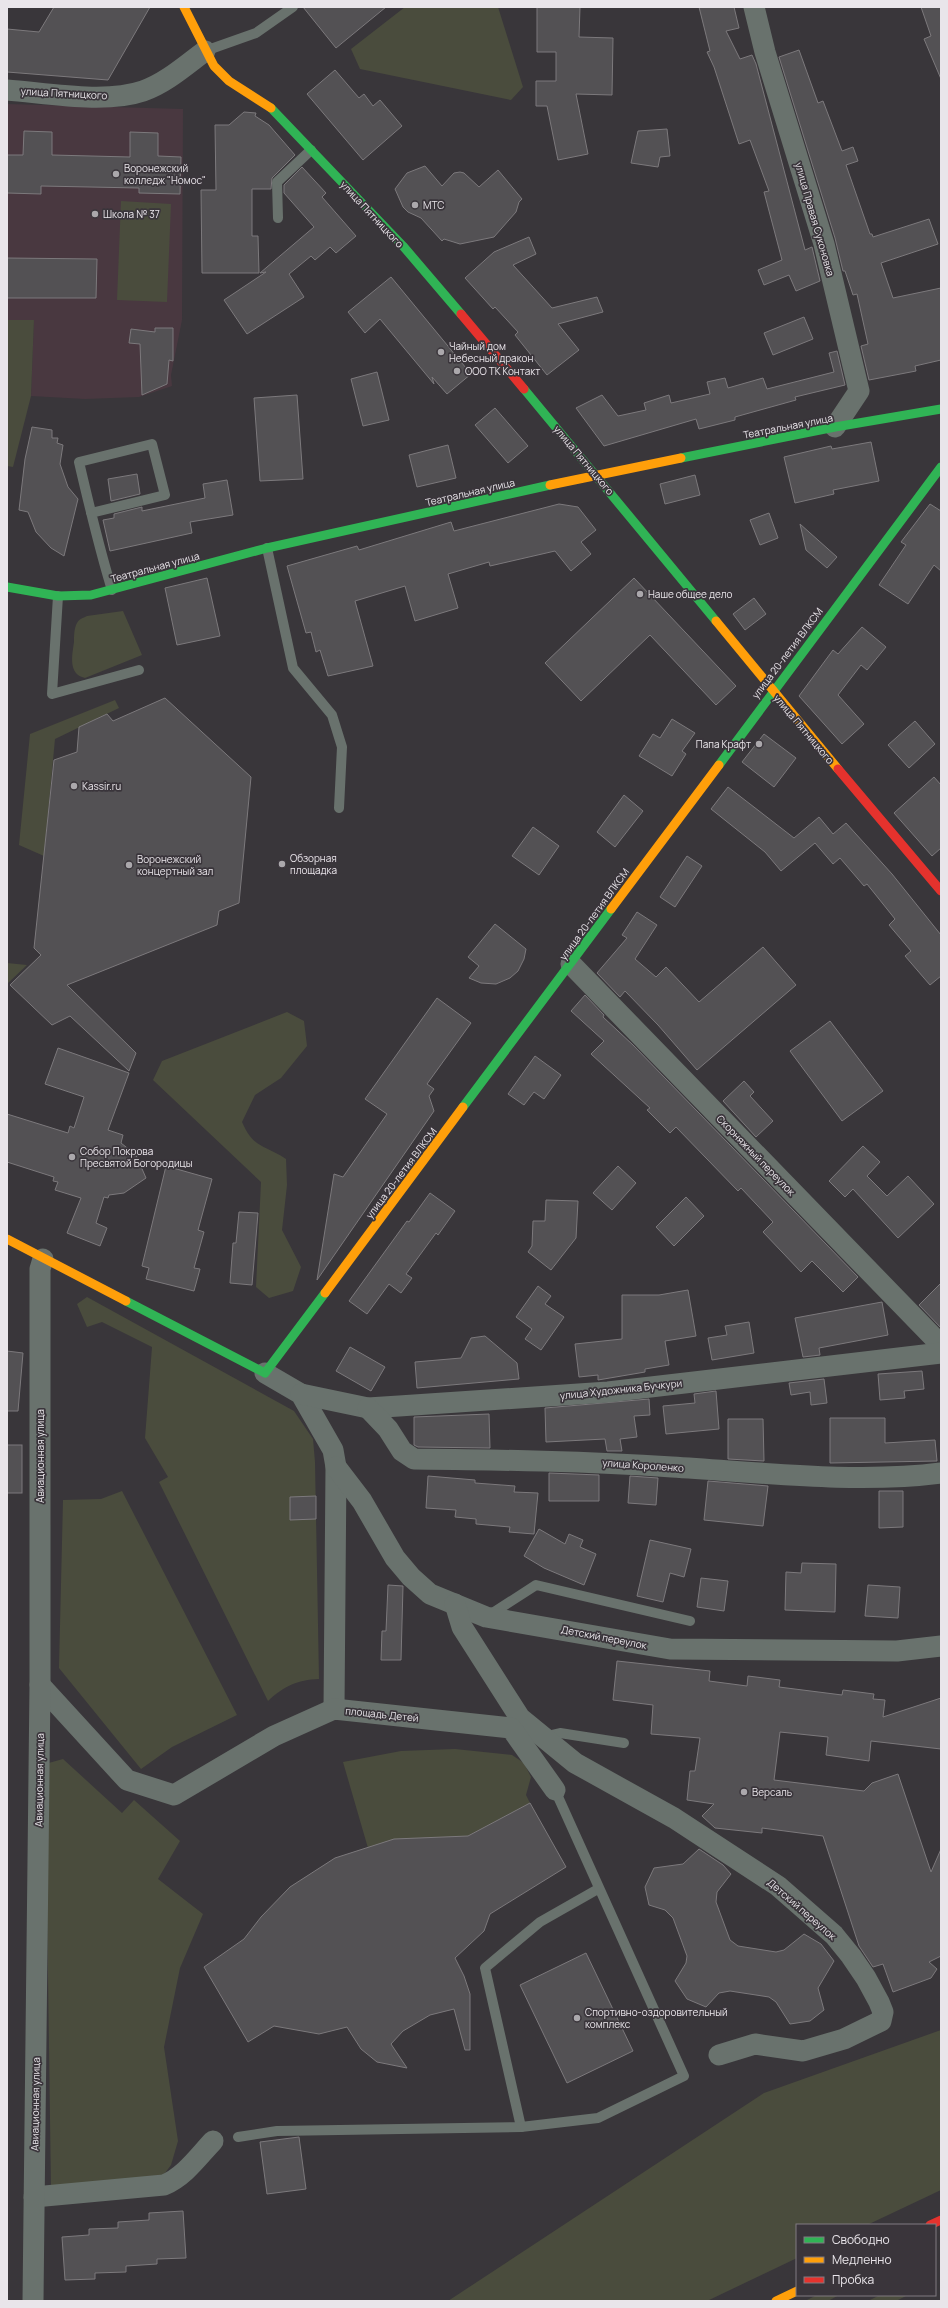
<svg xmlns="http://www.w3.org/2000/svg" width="948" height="2308" font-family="Manrope,sans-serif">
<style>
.education{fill:#493840}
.green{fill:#4a4c3d}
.building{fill:#535154;stroke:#7c797c}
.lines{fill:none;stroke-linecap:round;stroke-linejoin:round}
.lane{stroke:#69726d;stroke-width:10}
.street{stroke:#69726d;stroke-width:21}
.fast{stroke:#30b455;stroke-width:9}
.slow{stroke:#ff9f0a;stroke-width:9}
.jam{stroke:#e5322d;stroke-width:9}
.poi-dot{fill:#aba8ac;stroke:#3a353b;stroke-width:1.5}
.labels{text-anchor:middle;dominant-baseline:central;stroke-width:3.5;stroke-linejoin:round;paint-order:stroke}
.street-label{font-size:10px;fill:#e9e5ea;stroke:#3a353b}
.poi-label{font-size:10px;fill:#e9e5ea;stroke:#3a353b;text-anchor:start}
</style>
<rect width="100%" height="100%" fill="#39363a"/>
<!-- education -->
<path class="education" d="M7 104 183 109 182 320 171 375 172 386 139 397 85 399 31 396 34 320H7Z"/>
<!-- green -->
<g class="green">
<path d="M405 7H498L523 87 511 100 360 69 351 49Z"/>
<path d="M121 201 171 204 167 302 117 300Z"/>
<path d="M7 320H34L31 396 13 467 7 466Z"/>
<path d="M123 611 142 655 85 678C68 674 72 656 74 642 74 637 74 628 77 623 79 619 83 618 87 616Z"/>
<path d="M115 700 119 708 55 739 44 856 19 845 30 734Z"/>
<path d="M7 963 27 965 7 984Z"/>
<path d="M287 1012 304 1021 307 1046 281 1078 255 1095 242 1122C254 1149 263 1144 286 1159L287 1185 282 1230 301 1267 293 1291 269 1298 256 1287 261 1182 153 1080 162 1061Z"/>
<path d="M87 1297 294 1411 313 1439 315 1462 319 1679C297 1680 284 1686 268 1701L159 1482 168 1477 145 1438 152 1347 102 1322 87 1327 77 1304Z"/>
<path d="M122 1491 237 1715 172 1747 141 1769 59 1668 63 1500 101 1499Z"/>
<path d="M455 1749 512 1755 524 1763 531 1777 526 1795 530 1803 468 1836 368 1848 343 1762 401 1751Z"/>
<path d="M63 1759 122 1813 134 1800 180 1841 158 1879 203 1914 180 1968 164 2047 178 2141 171 2165 165 2173 155 2179 51 2189 45 1764Z"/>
<path d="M941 2030V2190L867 2225H797V2258L707 2301H448L764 2093Z"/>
<path d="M817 2295H839L828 2301H805Z"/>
<path d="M880 2295H908L896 2301H868Z"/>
</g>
<!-- building -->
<g class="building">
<path d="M54 7H150L108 80 7 72V29L39 32Z"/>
<path d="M303 7H386L336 48Z"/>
<path d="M537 7H580L579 37 613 38 612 95 576 94 588 154 558 160 547 106H536V81H556V52H537Z"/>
<path d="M699 7H734L739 28 726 31 740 59 752 55 756 64 805 250 812 247 820 281 796 291 789 275 764 285 758 270 782 260 764 192 769 191 750 140 739 144 714 67 707 52 710 51Z"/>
<path d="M921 7H941V79L924 39 931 36Z"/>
<path d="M799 50 818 103 823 101 842 151 853 147 858 161 846 165 870 234H872L873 237 929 219 938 244 881 263 893 298 941 288V360L915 366 916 371 869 380 861 346 868 344 857 294 853 295 845 271H843L835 238 779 57Z"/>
<path d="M335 70 359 98 364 94 373 106 380 100 402 126 363 160 307 94Z"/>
<path d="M244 112 256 113 255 116 269 125 295 155 272 178 271 189H252V236H258L259 273H202L201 190H216L215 125H229Z"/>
<path d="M667 129 670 156 660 157 658 167 631 163 638 131Z"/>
<path d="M24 131 52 132V155L130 157V132L158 133V156L181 157 180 194 139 193V188L41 186V194L7 193V155H23Z"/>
<path d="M425 166 442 186 454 173 460 172 464 173 479 187 498 170 522 199 519 202 516 212 494 237 460 244 444 239 442 241 421 218 408 212 403 207 395 189 407 173Z"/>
<path d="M302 167 326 193 322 197 356 236 336 253 330 247 315 260 311 256 289 274 304 297 247 334 224 300 266 272 260 273 314 227 284 193V185Z"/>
<path d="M529 237 536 254 513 265 552 308 597 297 603 312 558 324 579 350 547 375 515 335 518 332 495 307 493 309 465 278 494 252Z"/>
<path d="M7 258 97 259 96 298H7Z"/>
<path d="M391 277 471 374 447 394 432 377 434 384 380 319 365 333 348 312Z"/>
<path d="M804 317 813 339 773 355 764 333Z"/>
<path d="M155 328H173V361L169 360 167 384 142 395 140 344 129 343 131 329 155 332Z"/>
<path d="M837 351 845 385 795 397 796 400 735 417V420L699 429 696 419 604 446 576 408 602 395 618 416 646 410 644 403 669 395 671 403 710 394 707 382 725 378 728 388 763 378 767 389 834 372 829 353Z"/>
<path d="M377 372 389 420 363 426 351 379Z"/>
<path d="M297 395 303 479 260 481 254 398Z"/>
<path d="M495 408 528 446 508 463 475 425Z"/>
<path d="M32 427 52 430V438H58L57 443 63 445 60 464 68 487 78 499 64 556 51 548 36 532 28 512 19 510 25 459Z"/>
<path d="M871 442 879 481 833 490 834 494 795 503 784 457 831 446 832 449Z"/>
<path d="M448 445 456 478 417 487 409 455Z"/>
<path d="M137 474 140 494 111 501 108 479Z"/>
<path d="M695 475 700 495 665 504 660 484Z"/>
<path d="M227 480 233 515 190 522 192 533 110 551 103 520 114 518V514L142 507V511L205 498 203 484Z"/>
<path d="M559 504 578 507 596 530 581 542 591 554 571 571 555 551 490 566 489 562 448 574 458 608 415 621 405 586 355 601 373 666 328 676 320 650 316 652 311 632 306 633 287 566 357 546 359 550 451 522 454 531Z"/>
<path d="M930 504 941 511V571L934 565 908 604 879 585 906 545 901 542Z"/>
<path d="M769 513 778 538 760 545 750 520Z"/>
<path d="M800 524 837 557 827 568 806 550Z"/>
<path d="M207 578 220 636 177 645 165 588Z"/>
<path d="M634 578 736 686 716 705 650 635 581 701 545 663Z"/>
<path d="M754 598 766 614 745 630 733 614Z"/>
<path d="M862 627 886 647 867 670 861 665 838 695 864 724 842 744 799 696 833 650 838 654Z"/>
<path d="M165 698 251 777 239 903 219 911 217 925 67 985 136 1053 129 1071 70 1016 52 1025 10 985 41 955 34 948 54 760 77 752 79 727 107 714 113 721Z"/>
<path d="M672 719 695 733 682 751 686 754 672 776 639 756 653 734 660 738Z"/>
<path d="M915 721 935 744 909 768 888 745Z"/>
<path d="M764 734 796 758 774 787 742 762Z"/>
<path d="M934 777 941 785V848L932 856 894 813Z"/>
<path d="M728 787 794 838 819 817 833 834 846 823 892 874 941 935V976L930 985 905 956 911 951 889 925 895 919 867 884 864 886 840 858 833 864 815 843 781 871 765 852 711 809Z"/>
<path d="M624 795 643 811 615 847 597 832Z"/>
<path d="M533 827 559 846 539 875 512 856Z"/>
<path d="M687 856 702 866 675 907 660 897Z"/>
<path d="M637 912 657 925 635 959 656 977 666 967 699 1002 763 947 796 985 697 1070 658 1025 625 991 620 997 597 973 627 938 622 935Z"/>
<path d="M495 924 526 949 524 959 518 971 510 978 496 984 481 983 469 978 479 966 468 957Z"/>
<path d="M585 995 604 1015 603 1017 633 1045 858 1277 843 1292 812 1261 801 1272 763 1232 773 1222 741 1188 738 1191 676 1127 670 1133 647 1110 650 1108 591 1054 604 1041 571 1011Z"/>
<path d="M437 998 471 1023 427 1084 434 1089 429 1096 434 1111 317 1280 334 1174 343 1177 387 1114 365 1099Z"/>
<path d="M830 1021 883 1091 842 1121 790 1051Z"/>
<path d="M58 1048 129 1073 108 1130 123 1135 121 1143 136 1155 146 1178 124 1193 109 1195 108 1198 104 1197 96 1223 107 1228 100 1246 67 1233 81 1198 55 1190 58 1182 53 1181 54 1177 7 1162V1114L68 1133 70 1126 74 1128 84 1097 45 1084Z"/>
<path d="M535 1056 561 1075 544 1099 534 1092 524 1105 508 1094Z"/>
<path d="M744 1081 754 1092 750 1096 773 1121 756 1137 723 1101Z"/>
<path d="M863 1146 880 1162 867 1176 887 1196 908 1176 934 1204 898 1238 853 1189 845 1197 829 1181Z"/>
<path d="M166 1166 212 1179 198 1230 204 1232 194 1268 200 1269 194 1291 146 1279 149 1268 142 1266Z"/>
<path d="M618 1166 636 1183 612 1210 593 1193Z"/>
<path d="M430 1193 455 1211 438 1235 436 1233 406 1274 412 1278 401 1293 389 1284 367 1314 349 1301 407 1221 409 1222Z"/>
<path d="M686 1197 704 1216 674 1246 656 1227Z"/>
<path d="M546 1200 578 1201 576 1238 551 1270 528 1252 532 1246 533 1221H545Z"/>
<path d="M239 1212 258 1213 252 1285 230 1283 233 1243H236Z"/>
<path d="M941 1283V1328L919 1305Z"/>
<path d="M538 1286 551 1296 545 1304 564 1317 541 1350 525 1339 532 1329 516 1317Z"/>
<path d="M688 1290 696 1336 665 1341 669 1365 645 1369V1372L598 1380V1375L579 1377 575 1344 622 1339V1295H659Z"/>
<path d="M882 1302 888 1335 819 1348 820 1355 803 1357 795 1318Z"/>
<path d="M749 1322 754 1353 712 1360 708 1338 727 1335 725 1326Z"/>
<path d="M485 1336 517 1363 519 1379 417 1388 415 1362 461 1358 471 1338Z"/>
<path d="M350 1347 385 1367 371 1391 336 1371Z"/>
<path d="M7 1351 23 1353 18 1411H7Z"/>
<path d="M922 1371 924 1389 904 1391 905 1398 880 1400 878 1374Z"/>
<path d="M824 1379 827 1403 811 1405 810 1392 791 1395 789 1383Z"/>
<path d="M716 1391 719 1429 666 1434 663 1406 695 1403 694 1394Z"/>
<path d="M649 1399 650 1415 634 1416 637 1437 620 1439 622 1451H607L605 1439 546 1442 545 1408Z"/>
<path d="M489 1414 490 1448 418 1447 414 1445V1417Z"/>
<path d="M830 1418H885V1443L935 1440 937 1461 830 1463Z"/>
<path d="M728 1419H763L764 1461 728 1459Z"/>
<rect x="7" y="1445" width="15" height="48"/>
<path d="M549 1473 599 1475V1501H549Z"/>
<path d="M428 1476 475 1480V1483L515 1486 514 1492 538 1493 534 1534 509 1532 510 1527 476 1524V1519L455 1517 456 1510 426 1508Z"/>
<path d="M630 1476 658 1478 656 1505 628 1503Z"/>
<path d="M708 1481 768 1486 763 1526 704 1520Z"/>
<path d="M879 1491H903V1527L879 1528Z"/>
<path d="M316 1496V1519L290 1520V1497Z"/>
<path d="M539 1529 565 1544 569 1534 583 1540 580 1547 596 1554 584 1585 544 1568 524 1556Z"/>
<path d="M650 1540 691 1549 684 1577 670 1573 663 1602 637 1596Z"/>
<path d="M802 1563 836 1564 835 1612 785 1610 786 1572 801 1573Z"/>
<path d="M701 1578 728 1581 724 1611 697 1607Z"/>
<path d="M388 1585 403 1586 401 1660H381L382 1631H386Z"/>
<path d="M868 1585 900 1587 898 1618 865 1616Z"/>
<path d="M617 1661 710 1671 709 1681 747 1686 748 1676 780 1680 779 1687 842 1695 843 1690 874 1694 873 1699 885 1700 883 1717 941 1698V1749L871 1741 869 1761 826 1755 828 1737 780 1732 774 1780 864 1791 872 1783 898 1774 931 1872 941 1849V1956L929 1962 937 1969 931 1978 893 1992 883 1964 873 1967 859 1946 823 1836 762 1828V1833L715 1828 702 1816 714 1804 687 1800 690 1771H695L700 1738 651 1734 653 1705 613 1700Z"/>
<path d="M530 1803 566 1867 490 1914 484 1931 455 1958 464 1976 470 1994V2050H465L454 2009 430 2015 403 2031 391 2044 407 2068 377 2062 361 2049 347 2027 319 2034 274 2026 248 2042 204 1967 244 1939 261 1917 290 1887 335 1858 394 1839 468 1836Z"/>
<path d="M699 1849 723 1865 731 1874 717 1892 716 1902 730 1940 738 1946 776 1952 784 1950 804 1934 821 1944 834 1961 818 1988 824 2010 810 2021 790 2024 776 2002 769 1997 730 1991 719 1993 706 2007 687 1999 675 1981 686 1963 687 1956 673 1918 665 1910 649 1905 645 1887 654 1868 683 1864Z"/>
<path d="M586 1953 633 2051 567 2083 520 1985Z"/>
<path d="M299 2137 306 2189 267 2194 260 2142Z"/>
<path d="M183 2211 186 2258 157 2259V2264L126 2266V2272L95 2273V2279L65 2280 62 2237 89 2235V2229L118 2228V2222L149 2220V2213Z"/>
</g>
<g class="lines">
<!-- lane -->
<g class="lane">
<path d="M205 51 256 33 293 7"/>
<path d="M278 218 277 182 311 150"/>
<path d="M91 513 165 495 152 444 79 462C89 505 99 548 112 590"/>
<path d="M267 548 293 668 332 715 342 747 339 808"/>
<path d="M58 596 52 694 139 670"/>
<path d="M488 1616 536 1585 690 1621"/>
<path d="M543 1737 560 1733 624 1743"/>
<path d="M521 2127 485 1968 540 1922 598 1889"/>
<path d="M238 2137 277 2131 521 2127 598 2118 684 2076 555 1790"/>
</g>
<!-- street -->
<g class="street">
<path d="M754 7 765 52 824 244 859 391 835 427"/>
<path d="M7 90C47 93 105 104 143 91 166 83 186 65 205 51"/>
<path d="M571 964 941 1345"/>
<path d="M265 1373 301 1394 333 1450 336 1467 334 1709"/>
<path d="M301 1394 368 1408 399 1406 608 1392 941 1353"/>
<path d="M368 1408 388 1429 402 1451 414 1459C500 1460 586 1461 672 1467 758 1472 856 1484 941 1473"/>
<path d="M336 1467 362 1501 395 1558 411 1577 430 1594 486 1617 670 1649 897 1651 941 1646"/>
<path d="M455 1604 462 1627 520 1718 575 1763 674 1818 778 1886 834 1935 851 1956 866 1978 879 2002 883 2012 881 2021 844 2039 803 2051 755 2044 719 2055"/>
<path d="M40 1685 127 1780 174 1795 274 1736 334 1709 511 1728 555 1790"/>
<path d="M34 2197 164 2185C184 2177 198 2157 213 2141"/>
<path d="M33 2301 40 1685V1269L43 1259"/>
</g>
<!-- fast -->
<g class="fast">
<path d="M271 108 403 246 461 314"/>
<path d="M524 389 716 621"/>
<path d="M681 458 835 427 941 409"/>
<path d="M7 587 58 596 91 595 267 548 550 485"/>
<path d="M719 765 941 467"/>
<path d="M463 1107 611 909"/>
<path d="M126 1301 265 1373 325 1293"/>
</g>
<!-- slow -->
<g class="slow">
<path d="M184 7 214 66 229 81 271 108"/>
<path d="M550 485 681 458"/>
<path d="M716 621 838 769"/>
<path d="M611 909 719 765"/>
<path d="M7 1239 126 1301"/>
<path d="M325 1293 463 1107"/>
<path d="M776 2301 797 2291"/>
</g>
<!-- jam -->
<g class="jam">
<path d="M461 314 524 389"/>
<path d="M838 769 941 891"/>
<path d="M930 2225 941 2220"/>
</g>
</g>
<!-- markers -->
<g class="poi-dot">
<circle cx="116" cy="174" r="4"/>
<circle cx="415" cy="205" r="4"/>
<circle cx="95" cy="214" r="4"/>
<circle cx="441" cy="352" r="4"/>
<circle cx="457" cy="371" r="4"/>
<circle cx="640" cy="594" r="4"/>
<circle cx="759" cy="744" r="4"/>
<circle cx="74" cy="786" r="4"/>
<circle cx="282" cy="864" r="4"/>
<circle cx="129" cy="865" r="4"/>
<circle cx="72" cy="1157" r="4"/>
<circle cx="744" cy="1792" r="4"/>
<circle cx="577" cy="2018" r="4"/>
</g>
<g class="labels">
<!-- street labels -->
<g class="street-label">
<text transform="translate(64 93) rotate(3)">улица Пятницкого</text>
<text transform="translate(372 214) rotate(47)">улица Пятницкого</text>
<text transform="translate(815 219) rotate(74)">улица Правая Суконовка</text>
<text transform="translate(788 426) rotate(-11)">Театральная улица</text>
<text transform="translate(584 460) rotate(50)">улица Пятницкого</text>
<text transform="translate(470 492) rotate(-13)">Театральная улица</text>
<text transform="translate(155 567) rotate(-15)">Театральная улица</text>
<text transform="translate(787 653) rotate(-53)">улица 20-летия ВЛКСМ</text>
<text transform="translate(804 729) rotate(50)">улица Пятницкого</text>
<text transform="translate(594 914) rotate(-54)">улица 20-летия ВЛКСМ</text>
<text transform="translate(756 1155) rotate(46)">Скорняжный переулок</text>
<text transform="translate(401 1173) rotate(-53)">улица 20-летия ВЛКСМ</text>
<text transform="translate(621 1389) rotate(-6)">улица Художника Бучкури</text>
<text transform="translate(40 1456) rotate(-90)">Авиационная улица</text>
<text transform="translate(643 1465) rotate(4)">улица Короленко</text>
<text transform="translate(604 1637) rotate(11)">Детский переулок</text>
<text transform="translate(382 1714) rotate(6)">площадь Детей</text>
<text transform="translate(39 1780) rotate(-89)">Авиационная улица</text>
<text transform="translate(802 1909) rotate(41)">Детский переулок</text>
<text transform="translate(35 2104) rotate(-89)">Авиационная улица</text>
</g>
<!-- poi labels -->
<g class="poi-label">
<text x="124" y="168">Воронежский<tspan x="124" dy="12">колледж "Номос"</tspan></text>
<text x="423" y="205">МТС</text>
<text x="103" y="214">Школа № 37</text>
<text x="449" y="346">Чайный дом<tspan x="449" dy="12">Небесный дракон</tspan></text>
<text x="465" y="371">ООО ТК Контакт</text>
<text x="648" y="594">Наше общее дело</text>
<text x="751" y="744" text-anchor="end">Папа Крафт</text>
<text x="82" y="786">Kassir.ru</text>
<text x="290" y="858">Обзорная<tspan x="290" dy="12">площадка</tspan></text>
<text x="137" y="859">Воронежский<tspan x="137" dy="12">концертный зал</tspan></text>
<text x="80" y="1151">Собор Покрова<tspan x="80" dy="12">Пресвятой Богородицы</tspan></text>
<text x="752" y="1792">Версаль</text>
<text x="585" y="2012">Спортивно-оздоровительный<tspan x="585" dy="12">комплекс</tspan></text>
</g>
</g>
<!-- border -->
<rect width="948" height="2308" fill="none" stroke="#e9e5ea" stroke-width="16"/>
<!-- legend -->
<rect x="796" y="2224" width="140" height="72" fill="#3a353b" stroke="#807b81"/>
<rect x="804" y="2237" width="20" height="6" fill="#30b455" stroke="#807b81"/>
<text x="832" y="2244" font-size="12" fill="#e9e5ea">Свободно</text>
<rect x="804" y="2257" width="20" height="6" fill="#ff9f0a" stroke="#807b81"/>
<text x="832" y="2264" font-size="12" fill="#e9e5ea">Медленно</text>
<rect x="804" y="2277" width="20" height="6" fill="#e5322d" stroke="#807b81"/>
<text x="832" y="2284" font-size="12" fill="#e9e5ea">Пробка</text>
</svg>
